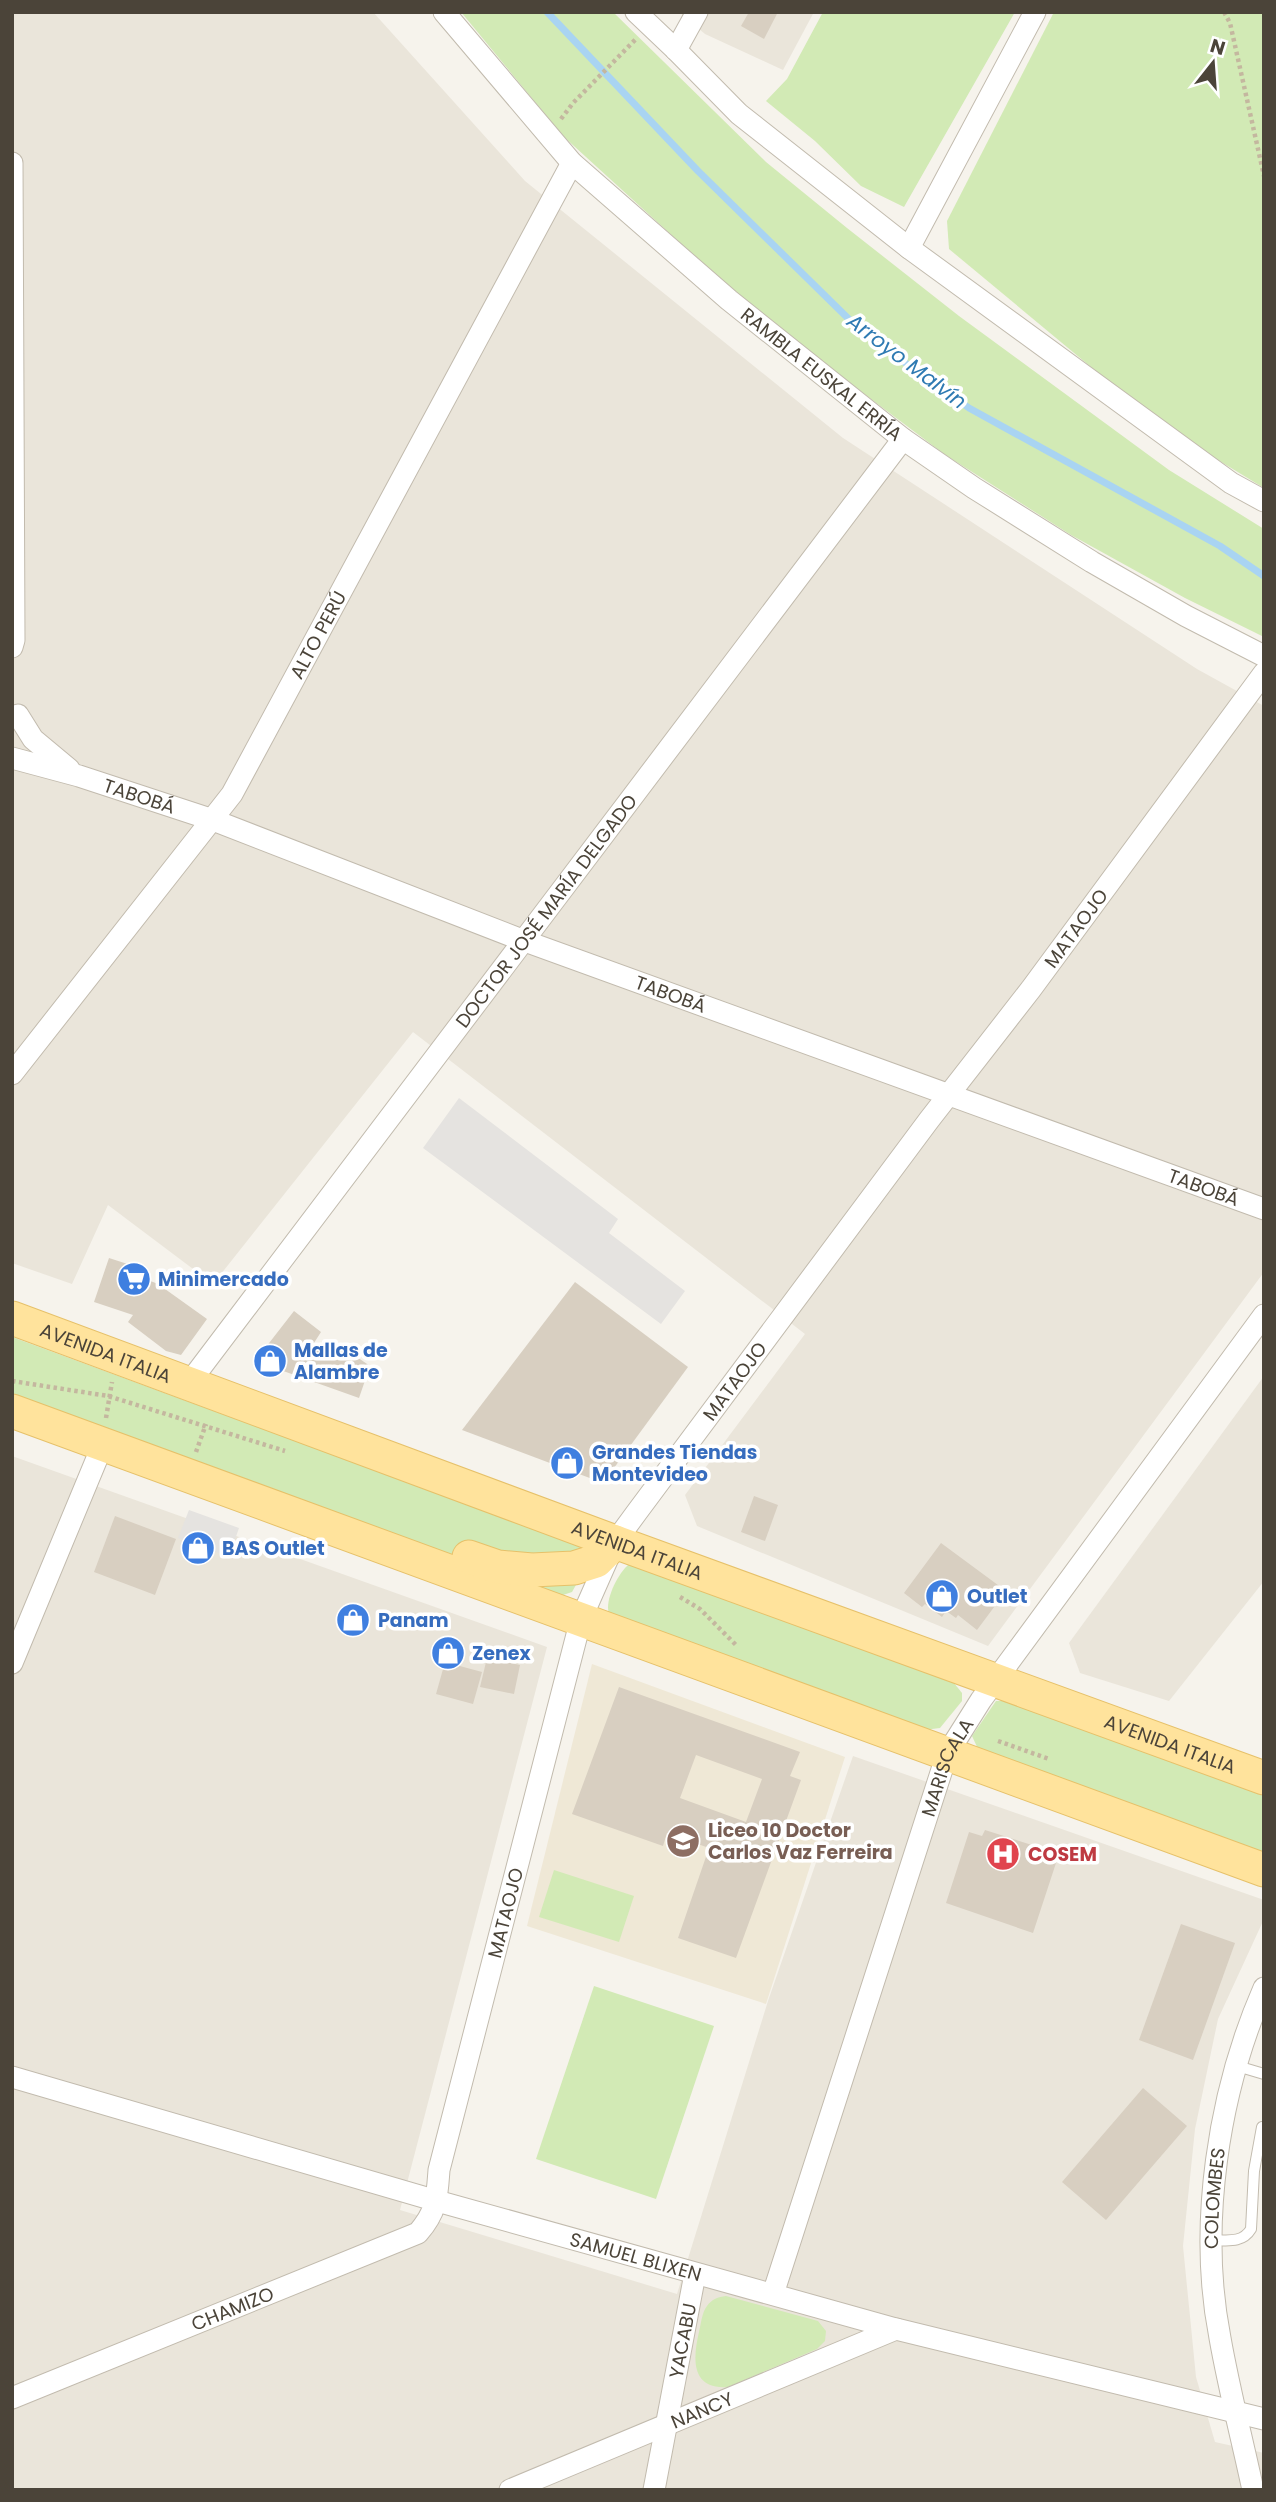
<svg xmlns="http://www.w3.org/2000/svg" width="1276" height="2502" font-family="Poppins,sans-serif">
<style>
.residential{fill:#eae5da}
.education{fill:#efe8d6}
.green{fill:#d2eab5}
.parking{fill:#e5e3e0}
.lines{fill:none;stroke-linecap:round;stroke-linejoin:round}
.stream{stroke:#a9d4f2;stroke-width:7}
.building{fill:#d8cfc1;fill-rule:evenodd}
.lane-casing{stroke:#c2bbae;stroke-width:12}
.street-casing{stroke:#c2bbae;stroke-width:23}
.primary-casing{stroke:#e6c16a;stroke-width:35}
.path{stroke:#c4b79f;stroke-width:4.5;stroke-dasharray:3.5 3.5;stroke-linecap:butt}
.lane{stroke:#fff;stroke-width:10}
.street{stroke:#fff;stroke-width:21}
.primary{stroke:#ffe39c;stroke-width:33}
.labels{text-anchor:middle;dominant-baseline:central;stroke-width:7;stroke-linejoin:round;paint-order:stroke}
.street-label{font-size:19px;fill:#4b4439;stroke:#fff}
.shop-label{font-size:19px;font-weight:bold;fill:#366cbe;stroke:#fff;text-anchor:start}
.education-label{font-size:19px;font-weight:bold;fill:#785e54;stroke:#fff;text-anchor:start}
.health-label{font-size:19px;font-weight:bold;fill:#be3a42;stroke:#fff;text-anchor:start}
.water-label{font-size:21px;font-style:italic;fill:#2e7ab2;stroke:#fff}
</style>
<rect width="100%" height="100%" fill="#f6f3ec"/>
<!-- residential -->
<g class="residential">
<path d="M12 12H373L525 181 843 438 1197 669 1264 706V1272L988 1646 697 1526 685 1495 805 1334 413 1032 213 1284 108 1205 72 1284 12 1263Z"/>
<path d="M679 12H814L783 70 705 34Z"/>
<path d="M1264 1376V1581L1169 1701 1080 1673 1069 1643Z"/>
<path d="M12 1456 547 1647 400 2210 677 2294 768 2001 853 1756 1264 1900V1919L1218 2019 1195 2129 1183 2246 1196 2377 1215 2442 1264 2453V2490H12Z"/>
</g>
<!-- education -->
<path class="education" d="M592 1664 845 1757 766 2004 527 1926Z"/>
<!-- green -->
<g class="green">
<path d="M461 12H613L766 162 847 228 959 316 1169 470 1264 529V637L1185 598 1071 535 944 454 786 335 712 272 563 136Z"/>
<path d="M823 12H1015L904 207 861 186 815 141 766 101 787 79Z"/>
<path d="M1054 12H1264V488L1162 426 949 249 947 221Z"/>
<path d="M12 1337 582 1546 585 1549 581 1576 572 1592 560 1596 12 1398Z"/>
<path d="M631 1563 954 1683 962 1693V1701L940 1728 924 1730 609 1613C604 1601 619 1570 631 1563Z"/>
<path d="M996 1701H1005L1264 1796V1855L978 1749 972 1736Z"/>
<path d="M554 1870 634 1896 619 1942 539 1917Z"/>
<path d="M594 1986 714 2026 656 2199 536 2159Z"/>
<path d="M726 2296 818 2321 826 2331 825 2341 817 2349 728 2387C690 2390 693 2357 699 2332 701 2324 702 2312 707 2306 712 2299 718 2297 726 2296Z"/>
</g>
<!-- parking -->
<g class="parking">
<path d="M459 1098 618 1219 609 1233 685 1291 661 1324 423 1148Z"/>
<path d="M189 1510 239 1528 229 1557 178 1538Z"/>
</g>
<g class="lines">
<!-- stream -->
<path class="stream" d="M547 12 698 171 863 333 969 408 1220 546 1264 576"/>
</g>
<!-- building -->
<g class="building">
<path d="M749 12H778L764 39 741 26Z"/>
<path d="M109 1258 146 1270 143 1278 158 1284 207 1319 181 1355 166 1351 128 1322 133 1315 94 1302Z"/>
<path d="M575 1282 688 1367 603 1483 462 1430Z"/>
<path d="M294 1311 321 1332 312 1346 352 1362 354 1355 370 1366 359 1398 272 1367 266 1347Z"/>
<path d="M754 1496 778 1505 765 1541 741 1532Z"/>
<path d="M115 1516 176 1539 155 1595 94 1572Z"/>
<path d="M941 1543 1006 1591 977 1630 958 1615 956 1618 946 1611 942 1617 925 1604 922 1607 904 1593Z"/>
<path d="M487 1658 520 1665 514 1694 480 1687Z"/>
<path d="M445 1662 482 1672 473 1704 436 1694Z"/>
<path d="M619 1687 800 1752 790 1776 801 1780 736 1958 678 1938 709 1848 667 1833 663 1846 572 1814ZM696 1755 762 1779 746 1822 680 1798Z"/>
<path d="M985 1830 1035 1846 1032 1856 1056 1863 1033 1933 946 1903 969 1832 982 1836Z"/>
<path d="M1181 1924 1235 1943 1193 2060 1139 2040Z"/>
<path d="M1143 2088 1187 2126 1106 2220 1062 2182Z"/>
</g>
<g class="lines">
<!-- lane casing -->
<g class="lane-casing">
<g id="lane">
<path d="M1237 2066 1264 2074"/>
<path d="M1211 2240C1226 2240 1242 2244 1251 2229L1254 2171 1262 2127"/>
</g>
</g>
<!-- street casing -->
<g class="street-casing">
<g id="street">
<path id="s1" d="M444 12 572 163 729 300 903 439 974 488 1092 562 1186 616 1264 656"/>
<path d="M636 12 676 50 739 114 909 248 1231 483 1264 501"/>
<path d="M676 50 697 12"/>
<path d="M12 163 14 640 12 647"/>
<path d="M909 248 1035 12"/>
<path d="M18 715 33 739 69 769"/>
<path id="s2" d="M12 758 79 776 213 820 522 940 1264 1209"/>
<path id="s3" d="M12 1074 232 794 572 163"/>
<path id="s4" d="M189 1383 903 439"/>
<path d="M12 1663 103 1444"/>
<path id="s5" d="M12 2077 437 2201 896 2329 1264 2419"/>
<path id="s6" d="M773 2294 947 1754 981 1700 1264 1315"/>
<path id="s7" d="M12 2398 418 2233C437 2211 437 2198 439 2170L581 1619 615 1542 637 1512 929 1120 1031 989 1264 673"/>
<path id="s8" d="M510 2490 896 2329"/>
<path id="s9" d="M654 2490 695 2274"/>
<path id="s10" d="M1253 2490C1242 2439 1229 2389 1220 2338 1198 2226 1218 2093 1264 1988"/>
</g>
</g>
<!-- primary casing -->
<g class="primary-casing">
<g id="primary">
<path id="s11" d="M12 1318 615 1542 1264 1778"/>
<path d="M12 1411 1264 1870"/>
<path d="M469 1557 498 1567 532 1570 574 1568 596 1561 615 1542"/>
</g>
</g>
<!-- path -->
<g class="path">
<path d="M1224 12 1230 23 1264 176"/>
<path d="M561 119 573 103 636 39"/>
<path d="M12 1381 108 1396 285 1451"/>
<path d="M106 1418 112 1382"/>
<path d="M196 1452 206 1424"/>
<path d="M680 1597 700 1609 737 1646"/>
<path d="M998 1741 1049 1759"/>
</g>
<!-- lane -->
<use href="#lane" class="lane"/>
<!-- street -->
<use href="#street" class="street"/>
<!-- primary -->
<use href="#primary" class="primary"/>
</g>
<!-- icons -->
<defs>
<g id="supermarket-disc" transform="scale(1.75)"><circle r="9.5" fill="#3f7fe0" stroke="#fff"/><path d="M-6-5.5h2.5l.6 2H6L4.5 2H-2.5L-4.4-4H-6ZM-1.5 3.2a1.3 1.3 0 1 0 .1 0ZM3 3.2a1.3 1.3 0 1 0 .1 0Z" fill="#fff"/></g>
<g id="shop-disc" transform="scale(1.75)"><circle r="9.5" fill="#3f7fe0" stroke="#fff"/><path d="M-5-2.5h2.3a2.7 3.5 0 0 1 5.4 0H5L5.5 6h-11ZM-1.5-2.5h3a1.5 2.3 0 0 0-3 0Z" fill="#fff"/></g>
<g id="school-disc" transform="scale(1.75)"><circle r="9.5" fill="#8d6e63" stroke="#fff"/><path d="M0-5L7-2L0 1L-7-2ZM-4 1L0 2.5L4 1V4Q0 6-4 4Z" fill="#fff"/></g>
<g id="hospital-disc" transform="scale(1.75)"><circle r="9.5" fill="#e0444e" stroke="#fff"/><path d="M-5-5h3v3.5h4V-5h3V5h-3V1.5h-4V5h-3Z" fill="#fff"/></g>
</defs>
<g fill-rule="evenodd">
<use href="#supermarket-disc" x="134" y="1279"/>
<use href="#shop-disc" x="270" y="1361"/>
<use href="#shop-disc" x="567" y="1463"/>
<use href="#shop-disc" x="198" y="1548"/>
<use href="#shop-disc" x="942" y="1596"/>
<use href="#shop-disc" x="353" y="1620"/>
<use href="#shop-disc" x="448" y="1653"/>
<use href="#school-disc" x="683" y="1841"/>
<use href="#hospital-disc" x="1003" y="1854"/>
</g>
<g class="labels">
<!-- street labels -->
<g class="street-label">
<text stroke="none"><textPath href="#s1" startOffset="525">RAMBLA EUSKAL ERRÍA</textPath></text>
<text stroke="none"><textPath href="#s3" startOffset="537">ALTO PERÚ</textPath></text>
<text stroke="none"><textPath href="#s2" startOffset="133">TABOBÁ</textPath></text>
<text stroke="none"><textPath href="#s4" startOffset="592">DOCTOR JOSÉ MARÍA DELGADO</textPath></text>
<text stroke="none"><textPath href="#s7" startOffset="1927">MATAOJO</textPath></text>
<text stroke="none"><textPath href="#s2" startOffset="700">TABOBÁ</textPath></text>
<text stroke="none"><textPath href="#s2" startOffset="1267">TABOBÁ</textPath></text>
<text stroke="none"><textPath href="#s11" startOffset="100">AVENIDA ITALIA</textPath></text>
<text stroke="none"><textPath href="#s7" startOffset="1360">MATAOJO</textPath></text>
<text stroke="none"><textPath href="#s11" startOffset="667">AVENIDA ITALIA</textPath></text>
<text stroke="none"><textPath href="#s11" startOffset="1234">AVENIDA ITALIA</textPath></text>
<text stroke="none"><textPath href="#s6" startOffset="555">MARISCALA</textPath></text>
<text stroke="none"><textPath href="#s7" startOffset="772">MATAOJO</textPath></text>
<text stroke="none"><textPath href="#s10" startOffset="296">COLOMBES</textPath></text>
<text stroke="none"><textPath href="#s5" startOffset="649">SAMUEL BLIXEN</textPath></text>
<text stroke="none"><textPath href="#s7" startOffset="238">CHAMIZO</textPath></text>
<text stroke="none"><textPath href="#s9" startOffset="152">YACABU</textPath></text>
<text stroke="none"><textPath href="#s8" startOffset="208">NANCY</textPath></text>
</g>
<!-- shop labels -->
<g class="shop-label">
<text x="158" y="1279">Minimercado</text>
<text x="294" y="1350">Mallas de<tspan x="294" dy="22">Alambre</tspan></text>
<text x="592" y="1452">Grandes Tiendas<tspan x="592" dy="22">Montevideo</tspan></text>
<text x="222" y="1548">BAS Outlet</text>
<text x="967" y="1596">Outlet</text>
<text x="378" y="1620">Panam</text>
<text x="472" y="1653">Zenex</text>
</g>
<!-- education labels -->
<g class="education-label">
<text x="708" y="1830">Liceo 10 Doctor<tspan x="708" dy="22">Carlos Vaz Ferreira</tspan></text>
</g>
<!-- health labels -->
<g class="health-label">
<text x="1028" y="1854">COSEM</text>
</g>
<!-- water labels -->
<g class="water-label">
<text transform="translate(907 361) rotate(37)">Arroyo Malvín</text>
</g>
</g>
<!-- border -->
<rect width="1276" height="2502" fill="none" stroke="#4b4439" stroke-width="28"/>
<!-- north arrow -->
<g transform="translate(1213 63) rotate(17)" stroke="#ffffff" stroke-width="5" paint-order="stroke">
<path d="M0-5L12 26L0 18L-12 26Z" fill="#4b4439"/>
<text y="-10" font-size="19" font-weight="bold" text-anchor="middle" fill="#4b4439">N</text>
</g>
</svg>
